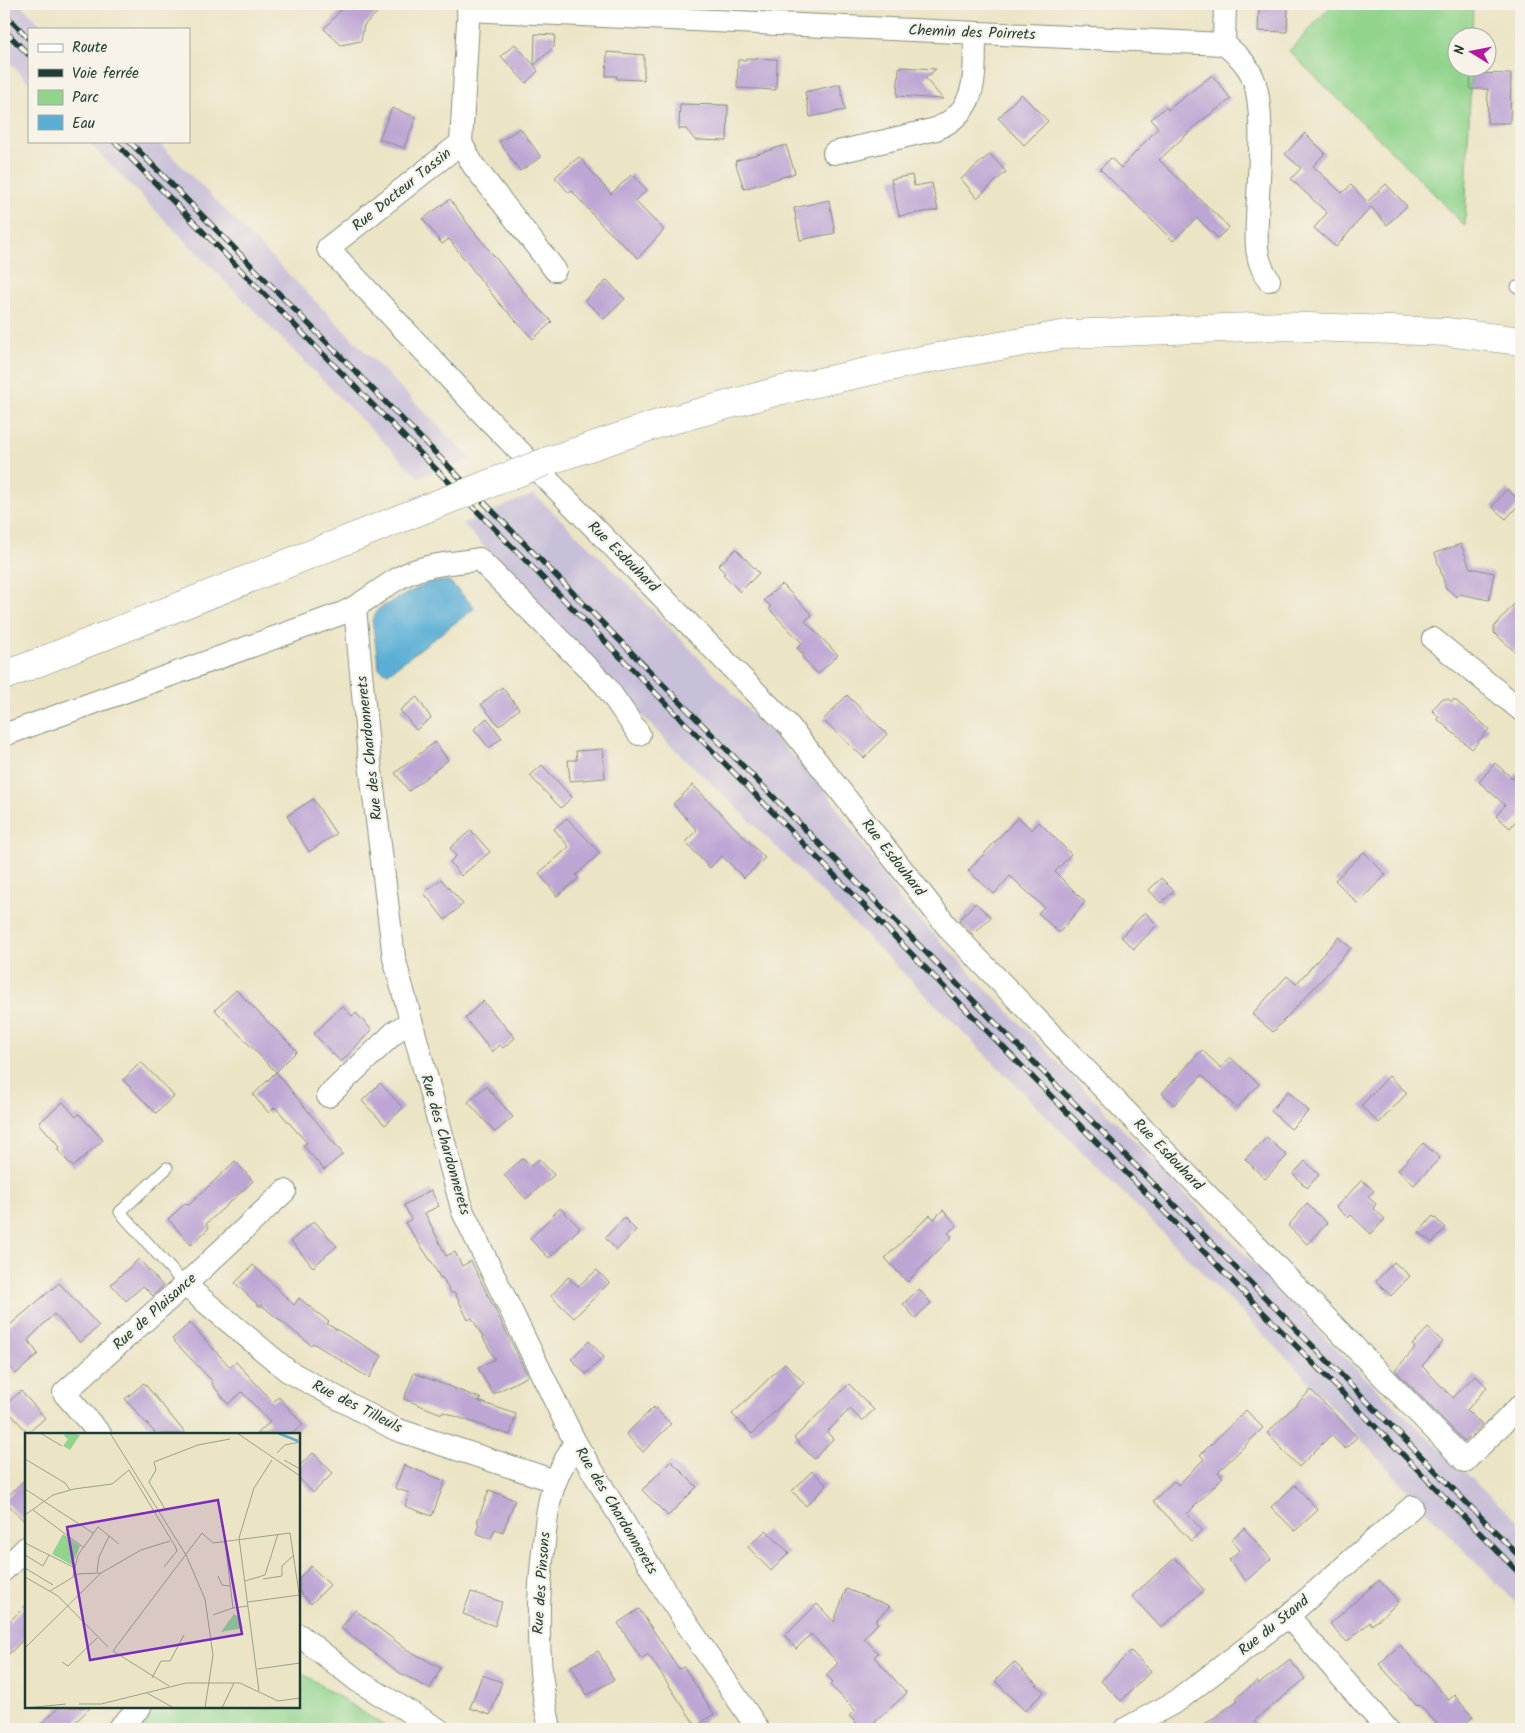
<svg xmlns="http://www.w3.org/2000/svg" width="1525" height="1733" font-family="Kalam,sans-serif">
<style>
.industrial{fill:#c8bfd8}
.green{fill:#91d48c;stroke:#588860}
.water{fill:#5aaed6;stroke:#3c7685}
.building{fill:#bea6d4}
.lines{fill:none;stroke-linecap:round;stroke-linejoin:round}
.lane-casing{stroke:#85907c;stroke-width:13}
.street-casing{stroke:#85907c;stroke-width:24}
.primary-casing{stroke:#85907c;stroke-width:29}
.lane{stroke:#fff;stroke-width:11}
.street{stroke:#fff;stroke-width:22}
.primary{stroke:#fff;stroke-width:28}
.rail-casing{stroke:#1f3d34;stroke-width:5.5}
.rail{stroke:#f7f3e8;stroke-width:4;stroke-dasharray:11;stroke-linecap:butt}
.primary-bridge-casing{stroke:#85907c;stroke-width:29;stroke-linecap:butt}
.primary-bridge{stroke:#fff;stroke-width:28}
.labels{text-anchor:middle;dominant-baseline:central;stroke-width:4.5;stroke-linejoin:round;paint-order:stroke}
.street-label{font-size:15px;fill:#1f3d34;stroke:#f7f3e8}
.inset-river{fill:none;stroke:#5aaed6;stroke-width:2.5}
.inset-road{fill:none;stroke:#99a18b;stroke-width:1}
.view{fill:#7b2cbf;fill-opacity:0.15;stroke:#7b2cbf;stroke-width:2.5}
.inset-edge{fill:none;stroke:#1f3d34;stroke-width:2.5}
</style>
<rect width="100%" height="100%" fill="#f7f3e8"/>
<filter id="ink" filterUnits="userSpaceOnUse"><feTurbulence type="fractalNoise" baseFrequency=".02" numOctaves="2"/><feDisplacementMap in="SourceGraphic" scale="10" xChannelSelector="R" yChannelSelector="G"/><feConvolveMatrix kernelMatrix="1 2 1 2 8 2 1 2 1" color-interpolation-filters="sRGB"/></filter>
<filter id="wash" filterUnits="userSpaceOnUse"><feTurbulence type="fractalNoise" baseFrequency=".0096" numOctaves="4" result="noise"/><feDisplacementMap in="SourceGraphic" scale="20" xChannelSelector="R" yChannelSelector="G"/><feGaussianBlur stdDeviation="1.12" result="paint"/><feColorMatrix in="noise" values="0 0 0 0 0 0 0 0 0 0 0 0 0 0 0 0 0 1.4 0 .05"/><feComposite in="paint" operator="in"/></filter>
<g filter="url(#wash)">
<rect width="100%" height="100%" fill="#ebe4c5"/>
<!-- industrial -->
<g class="industrial">
<path d="M4 4H20L45 29H29V83L4 57Z"/>
<path d="M87 141H157L472 460 418 477Z"/>
<path d="M534 494 627 583 825 790 900 900 1356 1369 1521 1525V1608L1427 1512 1293 1364 959 1028 729 800 666 741 462 523Z"/>
</g>
<!-- green -->
<g class="green">
<path d="M1333 4H1473L1472 37 1458 38V68H1471L1465 226 1416 175 1289 51Z"/>
<path d="M299 1671 389 1729H130L152 1707H299Z"/>
</g>
<!-- water -->
<path class="water" d="M449 581 475 608 388 673 379 668 372 620 378 609 429 582Z"/>
<g id="blocks">
<!-- building -->
<g class="building">
<path d="M346 4H369L378 12 364 25 361 41 341 45 324 29Z"/>
<path d="M1259 6 1288 8 1287 32 1258 31Z"/>
<path d="M535 34 555 35 554 47 534 65 538 71 526 83 501 56 515 44 534 65Z"/>
<path d="M607 52 644 55V80L617 79V76H606Z"/>
<path d="M746 58 777 59 776 90 737 88 738 60H746Z"/>
<path d="M899 67 936 69 925 78 943 99 897 96Z"/>
<path d="M1471 73 1511 74 1510 123H1487L1488 89H1470Z"/>
<path d="M1212 75 1231 99 1200 122 1159 160 1229 227 1218 238 1197 218 1173 241 1100 169 1111 158 1121 168 1158 128 1151 119 1166 107 1168 110Z"/>
<path d="M840 84 845 110 810 117 805 92Z"/>
<path d="M1021 94 1048 121 1024 145 998 118Z"/>
<path d="M680 104 728 105 727 141 695 140 686 129H679Z"/>
<path d="M392 108 416 117 404 148 379 139Z"/>
<path d="M520 128 541 157 520 171 499 142Z"/>
<path d="M1305 133 1325 153 1313 166 1342 193 1351 185 1367 202 1386 184 1407 206 1387 225 1371 207 1336 247 1314 228 1327 213 1291 179 1301 168 1285 154Z"/>
<path d="M786 145 795 173 744 189 735 161Z"/>
<path d="M990 154 1006 172 977 198 961 179Z"/>
<path d="M579 157 611 194 632 174 647 190 635 201 664 230 638 258 602 225 572 191 569 193 555 177Z"/>
<path d="M912 175 914 186 932 183 938 210 899 216 891 179Z"/>
<path d="M450 199 471 228 527 296 552 322 533 339 498 302 449 239 442 244 423 219Z"/>
<path d="M829 200 835 233 800 240 794 208Z"/>
<path d="M607 280 625 299 604 319 585 300Z"/>
<path d="M1507 489 1521 502 1506 519 1492 507Z"/>
<path d="M1461 544 1470 568 1494 573 1489 600 1459 594 1457 597 1446 588 1435 553Z"/>
<path d="M736 549 759 573 740 592 723 574 725 573 718 566Z"/>
<path d="M782 584 812 615 805 621 838 655 818 674 802 657 804 655 797 648 802 643 769 609 771 607 764 600Z"/>
<path d="M1521 596V657L1494 633V627Z"/>
<path d="M502 687 519 709 499 726 481 704Z"/>
<path d="M847 695 887 734 864 758 823 720Z"/>
<path d="M417 697 431 718 416 730 400 710Z"/>
<path d="M1442 699H1448L1452 702 1454 699 1489 729 1472 749 1437 719 1439 717 1432 710Z"/>
<path d="M487 718 502 738 489 748 474 729Z"/>
<path d="M435 742 448 760 409 791 395 773Z"/>
<path d="M603 749 605 778 570 781 568 760H577L576 751Z"/>
<path d="M1495 763 1512 778 1521 768V819L1519 817 1510 828 1496 816 1505 805 1479 782Z"/>
<path d="M542 765 572 797 561 808 530 776Z"/>
<path d="M693 785 765 858 744 878 722 856 710 868 685 842 697 830 673 804Z"/>
<path d="M313 799 336 834 309 852 287 816Z"/>
<path d="M1018 817 1032 830 1039 822 1071 854 1055 872 1085 902 1059 933 1038 913 1044 907 1010 876 994 894 968 871Z"/>
<path d="M567 818 600 853 576 875 579 878 557 896 539 873 569 847 554 829Z"/>
<path d="M471 830 490 852 461 876 450 862 456 856 450 848Z"/>
<path d="M1364 852 1386 875 1357 903 1335 880Z"/>
<path d="M1161 878 1174 891 1161 903 1149 890Z"/>
<path d="M441 879 463 904 445 920 424 893Z"/>
<path d="M975 903 991 917 973 935 959 920Z"/>
<path d="M1145 912 1157 925 1134 949 1121 937Z"/>
<path d="M1339 937 1351 948 1273 1032 1252 1014 1287 976 1296 984Z"/>
<path d="M236 990 297 1051 276 1072 215 1010Z"/>
<path d="M483 1001 515 1038 503 1048 500 1045 492 1052 465 1018Z"/>
<path d="M342 1006 352 1016 356 1013 372 1030 341 1062 314 1034Z"/>
<path d="M1202 1050 1221 1068 1230 1057 1259 1084 1237 1108 1202 1075 1174 1105 1162 1093Z"/>
<path d="M141 1062 174 1096 156 1113 123 1080Z"/>
<path d="M276 1072 343 1154 324 1170 303 1145 307 1143 275 1107 269 1113 253 1095Z"/>
<path d="M1389 1076 1407 1093 1379 1123 1361 1106Z"/>
<path d="M380 1083 403 1108 385 1125 362 1101Z"/>
<path d="M486 1086 513 1117 495 1132 468 1102Z"/>
<path d="M1288 1091 1309 1111 1291 1129 1271 1111Z"/>
<path d="M63 1102 76 1117 79 1114 103 1140 73 1167 57 1149 60 1147 39 1123Z"/>
<path d="M1267 1137 1287 1156 1265 1179 1245 1159Z"/>
<path d="M1423 1143 1440 1158 1414 1185 1398 1170Z"/>
<path d="M523 1158 531 1166 539 1159 554 1175 526 1199 504 1175Z"/>
<path d="M235 1161 253 1181 206 1224 209 1228 191 1245 168 1219 186 1203 189 1205Z"/>
<path d="M1305 1161 1319 1175 1307 1188 1293 1174Z"/>
<path d="M1362 1180 1374 1191 1368 1197 1376 1204 1373 1208 1385 1219 1371 1234 1351 1215 1348 1218 1336 1207Z"/>
<path d="M431 1190 439 1206 425 1213 446 1256 455 1252 462 1266 471 1261 528 1376 493 1394 478 1368 495 1359 472 1318 468 1320 455 1293H451L442 1277 440 1278 433 1264 405 1223 411 1219 404 1205Z"/>
<path d="M1307 1204 1327 1223 1307 1244 1288 1226Z"/>
<path d="M560 1208 580 1228 549 1258 530 1239Z"/>
<path d="M943 1210 957 1225 948 1233 952 1237 907 1282 885 1258 930 1215 934 1219Z"/>
<path d="M1433 1216 1446 1228 1432 1243 1419 1232Z"/>
<path d="M624 1218 636 1230 617 1250 605 1238Z"/>
<path d="M314 1221 337 1246 313 1267 291 1241Z"/>
<path d="M139 1259 163 1286 153 1296 143 1286 126 1301 111 1284Z"/>
<path d="M1394 1262 1410 1276 1391 1296 1376 1281Z"/>
<path d="M253 1265 294 1305 299 1298 329 1322 327 1324 382 1356 369 1378 313 1343 311 1345 261 1305 260 1307 235 1283Z"/>
<path d="M597 1270 609 1283 574 1318 551 1296 568 1277 578 1286Z"/>
<path d="M59 1283 99 1326 80 1343 54 1314 28 1340 38 1354 16 1374 4 1361V1330Z"/>
<path d="M919 1289 931 1303 915 1318 903 1304Z"/>
<path d="M190 1323 230 1367 236 1362 273 1402 279 1397 303 1425 291 1434H257L270 1422 242 1392 228 1404 212 1384 213 1382 172 1339Z"/>
<path d="M1428 1328 1443 1342 1422 1366 1453 1398 1475 1375 1487 1387 1467 1410 1482 1425 1465 1442 1395 1370 1415 1348 1412 1345Z"/>
<path d="M589 1341 604 1357 586 1374 571 1359Z"/>
<path d="M785 1363 804 1383 752 1434 732 1414Z"/>
<path d="M414 1373 482 1399 478 1401 516 1414 510 1435 443 1412 442 1414 404 1399Z"/>
<path d="M144 1383 186 1434H156L125 1399Z"/>
<path d="M849 1384 874 1410 862 1421 850 1409 827 1432 833 1439 814 1459 794 1438Z"/>
<path d="M1311 1390 1357 1437 1345 1449 1331 1435 1299 1467 1267 1433Z"/>
<path d="M21 1391 45 1418 28 1433 4 1406Z"/>
<path d="M654 1407 671 1424 643 1452 626 1434Z"/>
<path d="M1246 1410 1263 1428 1218 1472 1223 1477 1187 1514 1202 1530 1191 1541 1153 1501 1174 1481 1178 1485 1204 1459 1200 1455Z"/>
<path d="M313 1453 333 1473 313 1493 299 1478V1466Z"/>
<path d="M671 1461 697 1487 668 1516 642 1490Z"/>
<path d="M404 1465 445 1481 432 1516 405 1506 409 1493 395 1488Z"/>
<path d="M812 1471 827 1485 806 1506 792 1491Z"/>
<path d="M26 1478V1523L4 1500Z"/>
<path d="M1295 1485 1318 1510 1295 1531 1271 1507Z"/>
<path d="M489 1490 515 1500 503 1532 495 1529 491 1539 476 1533 479 1523 477 1522Z"/>
<path d="M1244 1528 1271 1559 1246 1581 1229 1560 1240 1550 1231 1540Z"/>
<path d="M766 1530 789 1553 771 1571 748 1547Z"/>
<path d="M1175 1558 1204 1590 1161 1628 1132 1596Z"/>
<path d="M311 1566 330 1585 311 1604 299 1591V1578Z"/>
<path d="M1379 1580 1399 1602 1372 1625 1370 1622 1347 1642 1330 1624Z"/>
<path d="M846 1589 890 1606 875 1621 878 1623 864 1638 878 1653 874 1657 907 1693 877 1720 870 1729H862L849 1716 855 1710 830 1685 833 1682 826 1675 838 1663 811 1634 796 1649 785 1636 817 1604 834 1622Z"/>
<path d="M471 1592 502 1602 495 1626 463 1614Z"/>
<path d="M26 1605V1637L4 1659V1627Z"/>
<path d="M639 1609 679 1669 684 1667 714 1714 696 1726 648 1654 641 1659 618 1623Z"/>
<path d="M355 1610 406 1649 441 1668 430 1689 400 1673 341 1628Z"/>
<path d="M1400 1645 1449 1700 1454 1695 1473 1717 1459 1729H1442L1419 1705 1417 1706 1379 1664Z"/>
<path d="M598 1651 614 1680 587 1695 571 1666Z"/>
<path d="M1131 1651 1151 1671 1121 1701 1101 1681Z"/>
<path d="M1290 1660 1305 1679 1254 1721 1260 1729H1199L1238 1700 1236 1698 1257 1681 1259 1684Z"/>
<path d="M1014 1662 1044 1692 1025 1711 995 1681Z"/>
<path d="M482 1675 502 1682 490 1715 470 1708Z"/>
<path d="M59 1707H91L68 1729H36Z"/>
</g>
</g>
</g>
<g filter="url(#ink)">
<use href="#blocks" fill-opacity="0" stroke="#85907c" stroke-width="1"/>
<g class="lines">
<!-- lane casing -->
<g class="lane-casing">
<g id="lane">
<path d="M1517 287 1521 288"/>
<path d="M167 1168 120 1212 185 1285"/>
</g>
</g>
<!-- street casing -->
<g class="street-casing">
<g id="street">
<path d="M469 4 461 143 328 248 484 415 789 726 950 930 1465 1461 1521 1405"/>
<path d="M468 10 1224 44C1236 54 1247 63 1253 78 1266 109 1258 183 1257 219 1256 242 1255 261 1269 280"/>
<path d="M1224 44 1225 4"/>
<path d="M461 143 473 165 555 270"/>
<path d="M834 153 936 129C980 110 974 74 975 33"/>
<path d="M355 608 368 747 394 958 463 1212 575 1442 668 1596 758 1729"/>
<path d="M1433 639 1521 710"/>
<path d="M4 735 343 613C369 602 389 579 417 570 436 563 459 563 479 559L605 685 639 734"/>
<path d="M328 1096 396 1031 411 1022"/>
<path d="M185 1285 288 1371 395 1429 555 1481"/>
<path d="M100 1434 64 1393 190 1280 285 1191"/>
<path d="M4 1570 26 1548"/>
<path d="M1288 1616 1387 1729"/>
<path d="M299 1635 358 1681 438 1729"/>
<path d="M118 1729 140 1707"/>
<path d="M550 1729C536 1667 536 1606 544 1543 546 1523 548 1499 556 1480 561 1467 568 1455 575 1442"/>
<path d="M1125 1729 1177 1701 1288 1616 1412 1507"/>
</g>
</g>
<!-- primary casing -->
<g class="primary-casing">
<g id="primary">
<path d="M545 462 661 423 778 391 927 359 1067 334 1281 326 1447 332 1521 341"/>
<path d="M4 676 427 508"/>
</g>
</g>
<!-- lane -->
<use href="#lane" class="lane"/>
<!-- street -->
<use href="#street" class="street"/>
<!-- primary -->
<use href="#primary" class="primary"/>
<!-- rail casing -->
<g class="rail-casing">
<g id="rail">
<path d="M4 13 29 39"/>
<path d="M4 30 29 55"/>
<path d="M114 141 1521 1575"/>
<path d="M129 141 1521 1558"/>
</g>
</g>
<!-- rail -->
<use href="#rail" class="rail"/>
<!-- primary-bridge casing -->
<g class="primary-bridge-casing">
<path id="primary-bridge" d="M427 508 545 462"/>
</g>
<!-- primary-bridge -->
<use href="#primary-bridge" class="primary-bridge"/>
</g>
</g>
<g class="labels">
<!-- street labels -->
<g class="street-label">
<text transform="translate(972 33) rotate(2)">Chemin des Poirrets</text>
<text transform="translate(402 190) rotate(-39)">Rue Docteur Tassin</text>
<text transform="translate(623 557) rotate(45)">Rue Esdouhard</text>
<text transform="translate(370 748) rotate(-96)">Rue des Chardonnerets</text>
<text transform="translate(893 858) rotate(52)">Rue Esdouhard</text>
<text transform="translate(445 1145) rotate(74)">Rue des Chardonnerets</text>
<text transform="translate(1168 1155) rotate(46)">Rue Esdouhard</text>
<text transform="translate(155 1312) rotate(-42)">Rue de Plaisance</text>
<text transform="translate(357 1407) rotate(27)">Rue des Tilleuls</text>
<text transform="translate(616 1511) rotate(59)">Rue des Chardonnerets</text>
<text transform="translate(542 1583) rotate(-86)">Rue des Pinsons</text>
<text transform="translate(1274 1626) rotate(-39)">Rue du Stand</text>
</g>
</g>
<!-- overview -->
<g transform="translate(25 1433)">
<rect width="275" height="275" fill="#ebe4c5"/>
<path d="M41 0 55 2 45 17 38 13 43 6 39 3ZM38 101 55 113 47 132 27 121ZM209 181 215 185 218 195 196 199Z" fill="#91d48c"/>
<path class="inset-river" d="M253 0 273 8"/>
<path class="inset-road" d="M15 0 37 13M85 0 161 122 180 166 188 222 180 275M212 0 275 43M252 20 260 12 275 9M0 26 40 50 45 57M259 27 275 36M0 56 68 100M140 76 124 49 131 37 129 29 173 12 205 6M8 77 58 114M0 82 28 62 49 56 87 51 104 37 150 113 152 118 139 134M0 110 48 134M0 122 18 133 24 122M0 135 28 152M72 139 74 124 84 103M48 143 53 122 73 94 94 111M193 143 197 152 205 153M0 144 33 163 83 214M238 146 257 143V133L269 122M220 148 240 142 253 101M25 158 53 141 76 140M223 169 274 162M208 175 223 173M188 182 208 175 200 108M0 215 76 140 116 117 145 108M37 229 43 233 72 205M232 236 275 230M127 245 136 228H145L159 202M144 253 88 218 177 100 188 110 265 100 275 167M234 258 214 105 229 55 247 27M122 260 149 275M54 271H76L161 250H215L253 268 275 265M1 275 41 271M197 275 209 250"/>
<path class="view" d="M193 67 217 201 65 227 42 94Z"/>
<rect width="275" height="275" class="inset-edge"/>
</g>
<!-- margin -->
<rect width="1525" height="1733" fill="none" stroke="#f7f3e8" stroke-width="20"/>
<!-- legend -->
<rect x="28" y="28" width="162" height="115" fill="#f7f3e8" stroke="#a1aaa0"/>
<rect x="38" y="44" width="25" height="8" fill="#ffffff" stroke="#a1aaa0"/>
<text x="72" y="52" font-size="15" fill="#1f3d34">Route</text>
<rect x="38" y="69" width="25" height="8" fill="#1f3d34" stroke="#a1aaa0"/>
<text x="72" y="78" font-size="15" fill="#1f3d34">Voie ferrée</text>
<rect x="38" y="90" width="25" height="15" fill="#91d48c" stroke="#a1aaa0"/>
<text x="72" y="102" font-size="15" fill="#1f3d34">Parc</text>
<rect x="38" y="115" width="25" height="15" fill="#5aaed6" stroke="#a1aaa0"/>
<text x="72" y="128" font-size="15" fill="#1f3d34">Eau</text>
<!-- north arrow -->
<g transform="translate(1472 52) rotate(280)"><circle r="24" fill="#f7f3e8" stroke="#a1aaa0"/>
<path d="M0-4L9 19L0 12L-9 19Z" fill="#b5179e"/>
<text y="-8" font-size="14" font-weight="bold" text-anchor="middle" fill="#1f3d34">N</text>
</g>
</svg>
